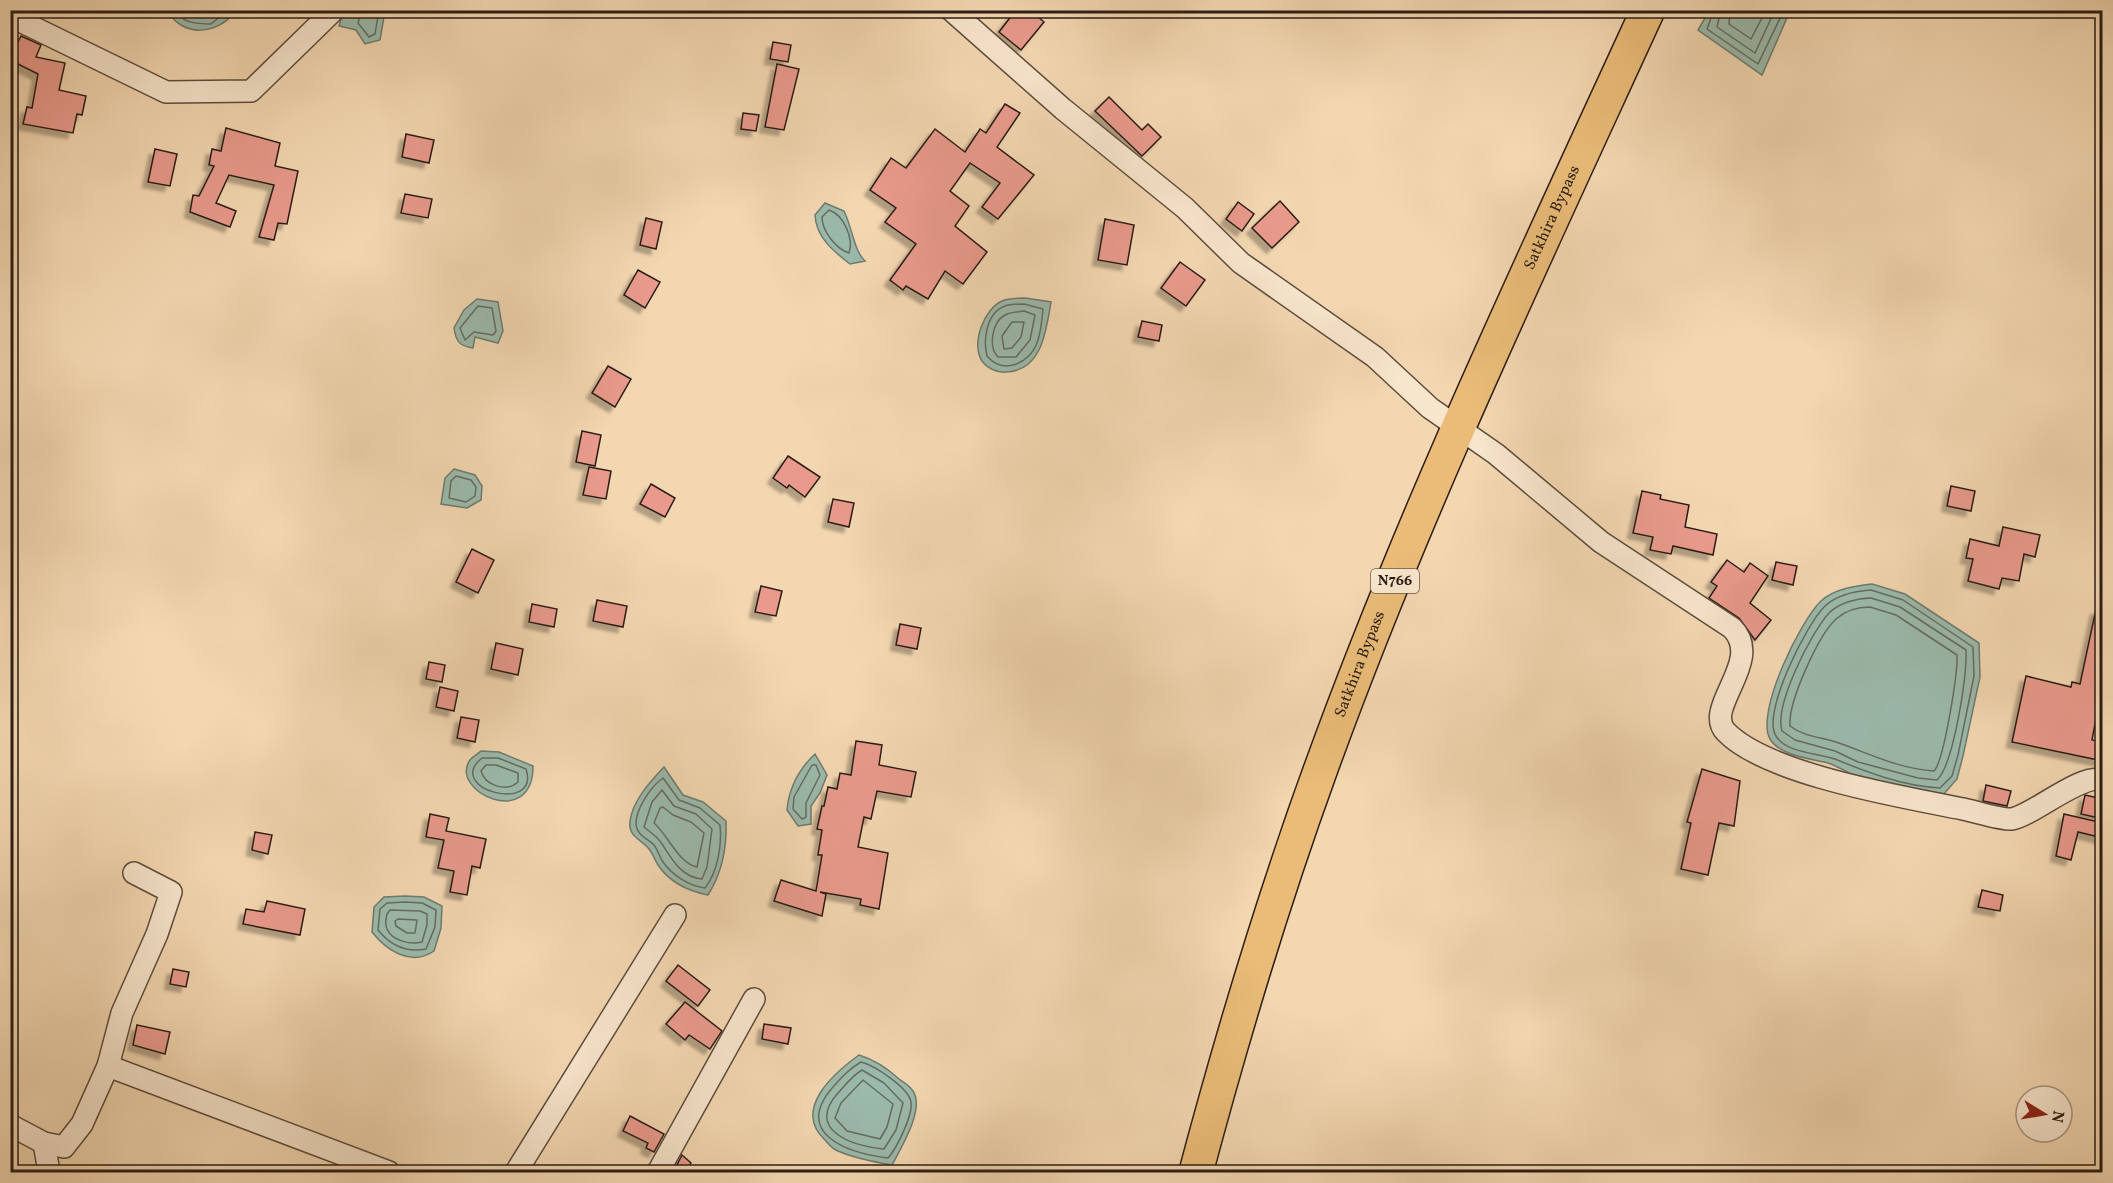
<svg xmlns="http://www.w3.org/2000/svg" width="2113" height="1183" font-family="Vollkorn,serif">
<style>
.water{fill:#9bbaac;stroke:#6f7b70;stroke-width:1.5}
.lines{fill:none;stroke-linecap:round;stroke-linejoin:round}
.shore{stroke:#646c61;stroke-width:1.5}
.building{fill:#e99a8c;stroke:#2c1d16;stroke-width:1.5;filter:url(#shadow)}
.street-casing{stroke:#5e4c3d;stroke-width:24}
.highway-casing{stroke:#2c1d16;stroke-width:36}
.street{stroke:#f7e5cc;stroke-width:21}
.highway{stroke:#eabc78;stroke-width:33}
.labels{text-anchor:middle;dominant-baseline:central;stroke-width:6;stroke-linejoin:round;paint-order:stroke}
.shield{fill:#f7e5cc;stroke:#69594d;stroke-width:1.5}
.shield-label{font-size:15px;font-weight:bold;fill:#2c1d16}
.street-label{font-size:16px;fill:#2c1d16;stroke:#f7e5cc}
</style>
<defs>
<filter id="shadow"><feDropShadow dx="-5.5" dy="5.5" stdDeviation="1.5" flood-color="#0004"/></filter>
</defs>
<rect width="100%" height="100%" fill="#f3d7b1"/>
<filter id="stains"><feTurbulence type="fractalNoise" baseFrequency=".00333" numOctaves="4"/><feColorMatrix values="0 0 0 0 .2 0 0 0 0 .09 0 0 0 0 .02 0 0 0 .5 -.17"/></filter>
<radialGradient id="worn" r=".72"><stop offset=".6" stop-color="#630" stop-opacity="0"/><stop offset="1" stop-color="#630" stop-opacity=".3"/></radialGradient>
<!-- water -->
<g class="water">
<path d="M168 11H235C219 35 182 38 168 11Z"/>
<path d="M357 11H385L380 40 365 44 356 30 339 26 342 15 355 16Z"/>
<path d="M1709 11H1790L1762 75 1698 30Z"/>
<path d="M825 203 844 211C852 227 854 251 865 261L850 264C833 251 816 237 815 215Z"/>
<path d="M1025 298 1051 302C1046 331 1042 371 1006 372 997 373 987 368 982 361 971 343 984 309 1002 301 1008 298 1018 298 1025 298Z"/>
<path d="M477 299 498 302 503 331 498 343 475 337 473 348C459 346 456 341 454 328L464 310Z"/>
<path d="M454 469 475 475 482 486 481 500 467 508 441 504 445 478Z"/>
<path d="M1872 584 1905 594 1979 643 1980 677 1963 756 1957 779 1943 795C1913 789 1882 786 1853 775 1845 771 1837 766 1828 763 1812 759 1780 756 1770 739 1755 713 1800 621 1821 601 1834 589 1854 586 1872 584Z"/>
<path d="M481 751 499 752 533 766C533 831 448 791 470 760 472 757 478 754 481 751Z"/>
<path d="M815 754 827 775 820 793 811 806V824L798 826 787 810C789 788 799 769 815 754Z"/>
<path d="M664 767 683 795 703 802 726 821C727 847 722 873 708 895 688 891 670 883 658 865 655 860 653 854 649 849 641 839 628 837 630 821 633 800 650 782 664 767Z"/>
<path d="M405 896 424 897 442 906 441 928 434 951C411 967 386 950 372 932L374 907 384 897Z"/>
<path d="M859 1055C875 1060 886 1067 899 1079 903 1082 910 1086 913 1091 925 1109 901 1148 892 1165 874 1162 854 1158 838 1151 832 1149 828 1143 824 1139 793 1109 834 1073 859 1055Z"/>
</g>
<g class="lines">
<!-- shore -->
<g class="shore">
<path d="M175 10C181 23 198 24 211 24L228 10"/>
<path d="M362 10 358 23 369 37 375 34 379 10"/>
<path d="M1714 10 1707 29 1758 64 1784 10"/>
<path d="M1721 10 1717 27 1755 53 1775 10"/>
<path d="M1730 10 1729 24 1751 39 1766 10"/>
<path d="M829 210C844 215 854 239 849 253 836 249 822 231 822 217Z"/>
<path d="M1024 304 1043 309C1042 320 1041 333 1037 343 1029 364 1003 375 987 356 983 340 986 313 1005 306 1010 304 1018 304 1024 304Z"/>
<path d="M478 306 492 308 496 331 493 335 474 332 465 340 460 328Z"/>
<path d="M1024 311 1035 315 1030 340 1016 357H998C988 347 992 322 1005 315 1010 312 1018 312 1024 311Z"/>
<path d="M1012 322H1024L1021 337 1012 348 1004 349 1002 336Z"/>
<path d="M456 476 471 480 476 487 475 496 466 502 449 498 451 481Z"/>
<path d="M1871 590 1903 600 1973 647 1974 676 1958 755 1952 776 1940 788C1903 786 1869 773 1835 759 1818 753 1786 753 1776 736 1761 714 1807 623 1825 606 1837 595 1855 591 1871 590Z"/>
<path d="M1871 598 1900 607 1966 650C1967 675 1954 764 1937 780L1918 778 1858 762 1835 751 1795 740 1782 731C1774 705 1811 633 1829 613 1839 603 1857 598 1871 598Z"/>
<path d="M1870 607 1896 615 1957 655C1958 672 1944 761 1934 771 1900 769 1870 754 1839 743 1822 737 1804 737 1790 726 1788 702 1818 636 1836 619 1845 611 1858 607 1870 607Z"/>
<path d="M482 758H498L526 769C541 815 443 789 482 758Z"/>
<path d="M486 765H496L518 773V782C506 793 485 785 481 771Z"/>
<path d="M812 765H816L820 775 806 803V817L802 819 793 809 794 797Z"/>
<path d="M663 778 679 800 700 808 720 825C722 844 718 872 705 888 689 886 672 875 663 862 659 856 658 850 654 845 648 839 637 835 636 825 635 810 651 786 663 778Z"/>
<path d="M662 790 674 806 696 814 712 829 707 867 702 879C681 877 672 859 662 844 658 837 650 832 644 827L652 802Z"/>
<path d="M663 807 673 815 691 822 704 833 697 867C679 864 668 835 654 823L660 808Z"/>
<path d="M405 902 422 903 436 910 435 927 426 949C406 953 391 946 378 930L380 909 387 903Z"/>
<path d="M390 910 420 911 427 914V925L422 942C411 945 392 941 387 929 385 925 386 918 387 914Z"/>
<path d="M398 919 417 920 415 933H407L396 926 395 921Z"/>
<path d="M861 1062C874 1065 909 1088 911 1102 913 1115 897 1148 888 1158 848 1153 792 1134 833 1087 842 1077 850 1068 861 1062Z"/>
<path d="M862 1070 884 1083 903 1103 896 1130 884 1149C852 1146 805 1130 838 1093 846 1084 852 1076 862 1070Z"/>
<path d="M863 1080 893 1104 887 1127 880 1139 847 1131 835 1118 841 1103Z"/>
</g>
</g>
<!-- building -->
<g class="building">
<path d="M1016 10H1030L1044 22 1021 50 999 32Z"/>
<path d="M21 36 41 45 36 57 65 63 59 90 86 96 82 115 77 114 73 133 23 124 27 107 32 108 38 74 10 60V51L13 52Z"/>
<path d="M773 42 791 45 788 62 770 59Z"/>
<path d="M777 64 799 69 784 130 765 127Z"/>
<path d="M1109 97 1142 130 1148 124 1161 137 1142 156 1095 111Z"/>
<path d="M1005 104 1020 113 997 147 1034 175 998 219 982 207 1000 183 970 163 950 191 969 206 955 226 987 252 963 284 945 271 928 299 906 286 903 290 890 280 916 244 885 222 896 208 870 190 891 158 906 168 935 129 965 152 980 129 986 133Z"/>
<path d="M743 113 759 115 756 131 741 129Z"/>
<path d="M226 128 280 143 275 166 298 171 287 224 278 223 274 240 259 237 274 185 229 175 216 203 236 211 230 227 190 212 193 195 199 196 214 166 209 165 212 149 221 151Z"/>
<path d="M406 134 434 140 429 163 402 157Z"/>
<path d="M155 149 177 154 170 186 148 182Z"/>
<path d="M405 194 432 199 428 218 401 213Z"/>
<path d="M1280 201 1299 222 1272 248 1252 228Z"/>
<path d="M1238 202 1254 214 1242 231 1226 219Z"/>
<path d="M646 218 662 222 656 249 640 245Z"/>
<path d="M1105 219 1134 225 1127 265 1098 260Z"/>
<path d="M1180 262 1205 280 1186 306 1161 288Z"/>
<path d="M638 270 660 282 645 308 624 295Z"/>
<path d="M1142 321 1162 325 1159 341 1138 337Z"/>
<path d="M608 366 631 379 615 407 592 393Z"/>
<path d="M582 431 601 435 595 466 576 462Z"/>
<path d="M788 456 820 477 805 497 789 485 787 488 773 478Z"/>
<path d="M589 467 611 471 606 499 583 495Z"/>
<path d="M651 484 675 498 665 517 640 504Z"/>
<path d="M1951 486 1975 491 1971 511 1947 506Z"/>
<path d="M1642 491 1661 495 1660 499 1689 505 1685 527 1717 534 1713 555 1673 546 1671 554 1650 550 1653 537 1633 533Z"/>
<path d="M833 499 854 503 849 527 828 522Z"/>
<path d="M2003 527 2040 535 2035 557 2024 554 2019 581 2002 578 1999 589 1968 581 1973 559 1966 558 1970 539 1999 546Z"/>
<path d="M472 549 494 560 478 593 456 582Z"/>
<path d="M1727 560 1744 572 1750 563 1768 576 1750 603 1771 620 1755 640 1739 618 1709 598 1717 586 1711 582Z"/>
<path d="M1776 562 1797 566 1793 585 1772 580Z"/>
<path d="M761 586 782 591 776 616 755 612Z"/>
<path d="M597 600 627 606 623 627 593 621Z"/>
<path d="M532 604 557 609 554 627 529 622Z"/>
<path d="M2096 609 2103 610V682L2092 740 2103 742V761L2012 742 2026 676 2071 687 2072 682 2080 684Z"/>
<path d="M900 624 921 628 917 649 896 645Z"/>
<path d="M496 643 523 649 518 675 491 669Z"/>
<path d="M429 662 445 665 442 682 426 679Z"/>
<path d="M440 687 458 691 454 711 436 707Z"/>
<path d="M461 717 479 720 475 742 457 738Z"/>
<path d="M856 741 882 745 879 765 916 772 911 797 877 791 871 819 864 817 858 847 888 853 879 909 860 905 861 899 820 892 826 894 822 916 774 901 781 880 816 891 822 855H818L822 830 817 829 822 806H824L828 787 837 789 840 773 851 775Z"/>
<path d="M1702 769 1740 781 1734 826 1719 823 1708 875 1681 869 1691 823 1687 822Z"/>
<path d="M1986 785 2011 791 2007 806 1983 801Z"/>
<path d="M2085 795 2103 799 2099 818 2081 814Z"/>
<path d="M430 814 449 818 446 831 486 839 480 868 472 866 467 895 450 892 454 871 438 868 444 840 426 837Z"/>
<path d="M2064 814 2103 823V838L2078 832 2071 860 2056 856Z"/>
<path d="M255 832 272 835 268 854 252 850Z"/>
<path d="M1982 890 2003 895 2000 911 1978 907Z"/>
<path d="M267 901 305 909 300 935 243 924 246 909 264 912Z"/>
<path d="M678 965 710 990 698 1006 666 981Z"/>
<path d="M173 969 189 972 186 987 170 984Z"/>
<path d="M685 1002 722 1031 710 1049 689 1035 685 1040 666 1024Z"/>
<path d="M764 1024 791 1028 788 1044 762 1039Z"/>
<path d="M137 1025 170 1032 165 1054 133 1045Z"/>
<path d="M630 1116 664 1134 654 1152 646 1148 648 1143 623 1131Z"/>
<path d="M682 1155 691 1163 687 1170 677 1165Z"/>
</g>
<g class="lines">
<!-- street casing -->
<g class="street-casing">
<g id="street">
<path d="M951 10 1063 109 1185 208 1241 263 1375 357 1430 408 1496 454 1601 542 1732 628C1765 661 1702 708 1726 732 1768 775 1904 797 1963 809 1974 811 2001 820 2012 819 2033 815 2082 773 2102 780"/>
<path d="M10 16 166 92 251 91 334 10"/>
<path d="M108 1066 389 1172"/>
<path d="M10 1125 44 1143 64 1147 82 1124 108 1066 122 1013 157 934 171 892 134 873"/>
<path d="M44 1143 49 1172"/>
<path d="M516 1172 675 915"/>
<path d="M658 1172 754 999"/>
</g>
</g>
<!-- highway casing -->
<g class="highway-casing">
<g id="highway">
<path id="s1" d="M1196 1172C1232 1037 1272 903 1320 771 1414 511 1533 261 1648 10"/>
</g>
</g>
<!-- street -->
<use href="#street" class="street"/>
<!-- highway -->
<use href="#highway" class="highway"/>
</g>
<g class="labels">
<!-- shield labels -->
<rect class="shield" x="1371" y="569" width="48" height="24" rx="4.5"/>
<g class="shield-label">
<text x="1395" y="581">N766</text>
</g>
<!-- street labels -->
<g class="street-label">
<text stroke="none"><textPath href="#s1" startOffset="1020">Satkhira Bypass</textPath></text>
<text stroke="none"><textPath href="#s1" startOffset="534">Satkhira Bypass</textPath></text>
</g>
</g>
<!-- margin -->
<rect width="2113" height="1183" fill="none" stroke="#f3d7b1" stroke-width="36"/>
<rect x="12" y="12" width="2089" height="1159" fill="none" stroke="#2c1d16" stroke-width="3"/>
<rect x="18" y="18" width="2077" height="1147" fill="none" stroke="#2c1d16" stroke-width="1.5"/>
<!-- north arrow -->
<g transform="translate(2044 1114) rotate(101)"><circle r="28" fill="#f7e5cc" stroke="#a69583" stroke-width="1.5"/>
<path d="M0-4.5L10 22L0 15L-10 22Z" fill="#8f2418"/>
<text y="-9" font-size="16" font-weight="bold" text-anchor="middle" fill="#2c1d16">N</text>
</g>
<rect width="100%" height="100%" filter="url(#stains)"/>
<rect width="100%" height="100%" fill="url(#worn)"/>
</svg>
